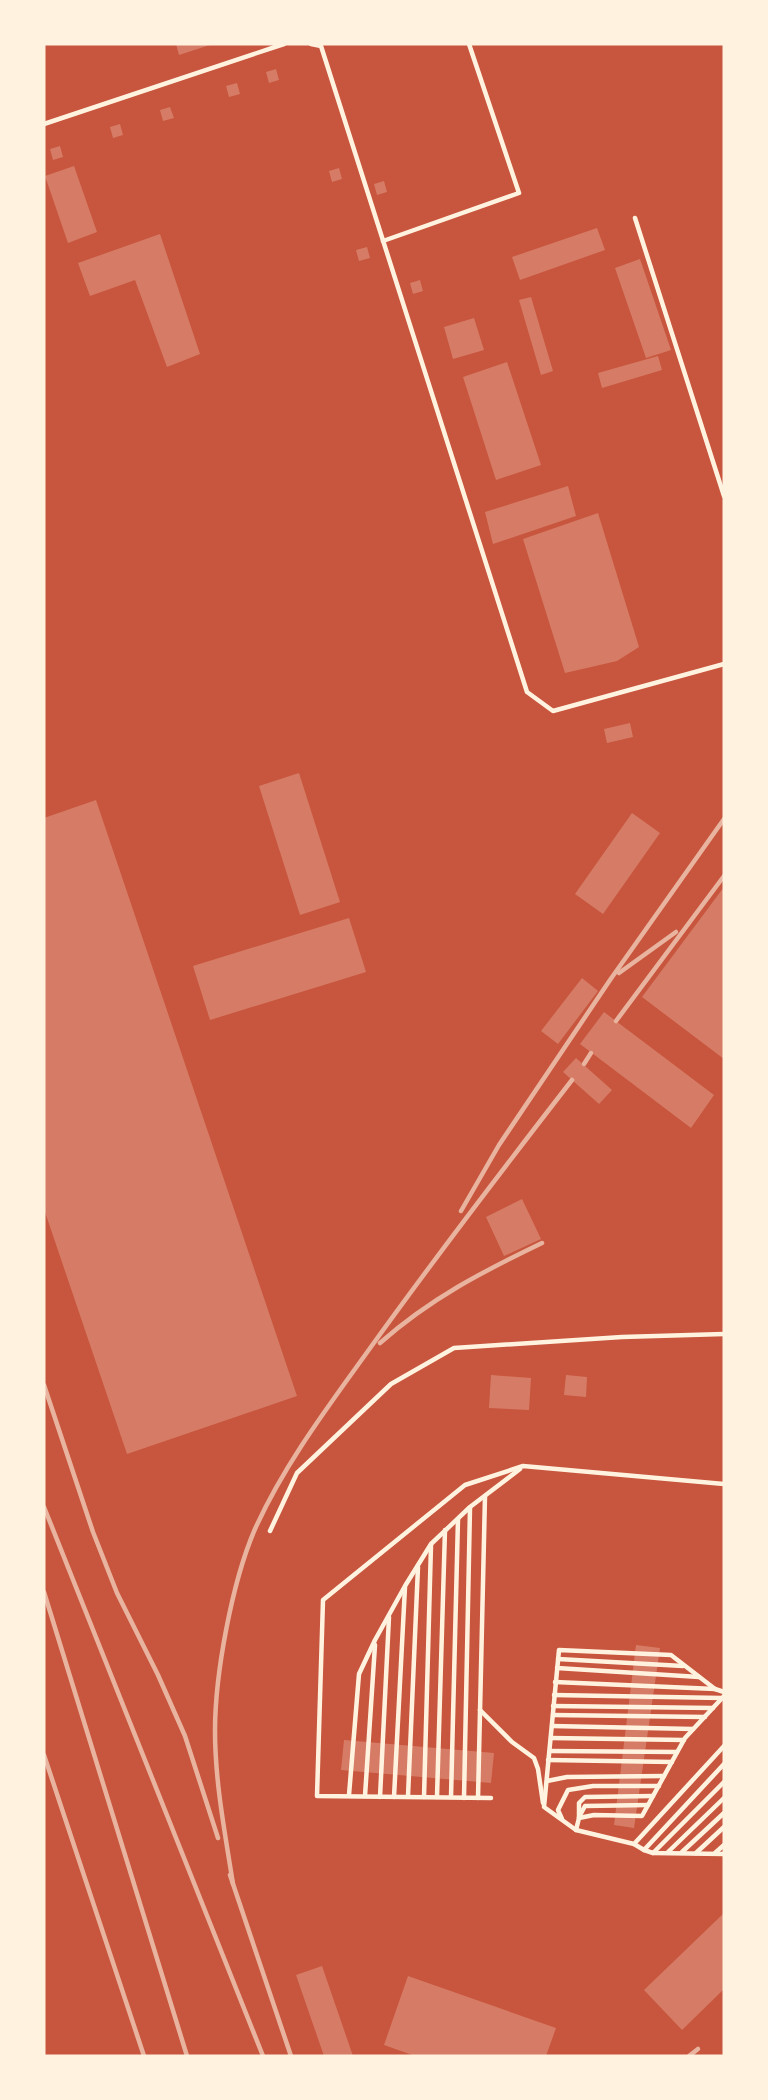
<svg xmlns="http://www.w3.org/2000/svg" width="768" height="2100" font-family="Manrope,sans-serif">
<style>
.building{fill:#d67c66}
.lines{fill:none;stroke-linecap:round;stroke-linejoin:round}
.service{stroke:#fff3e0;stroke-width:4.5}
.rail{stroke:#e9b49f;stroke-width:4.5}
</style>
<rect width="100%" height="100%" fill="#c8553d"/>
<!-- building -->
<g class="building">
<path d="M176 44H213L179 55Z"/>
<path d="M276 69 279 80 269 83 266 72Z"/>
<path d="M237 83 240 94 229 97 226 86Z"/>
<path d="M170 107 174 118 163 121 160 110Z"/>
<path d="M120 124 123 135 113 138 110 127Z"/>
<path d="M60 146 63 157 53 160 50 149Z"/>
<path d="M74 166 97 232 68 243 45 176Z"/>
<path d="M339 168 342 179 332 182 329 171Z"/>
<path d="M384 181 387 192 377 195 374 184Z"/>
<path d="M597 228 605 250 520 280 512 257Z"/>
<path d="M160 234 200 354 167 367 135 280 90 296 78 263Z"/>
<path d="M367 247 370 258 359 261 356 250Z"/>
<path d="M640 259 671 350 646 358 615 268Z"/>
<path d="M420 280 423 291 413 294 410 283Z"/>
<path d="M531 297 553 371 541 375 519 300Z"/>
<path d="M474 318 484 350 453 359 444 327Z"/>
<path d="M658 356 662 370 602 388 598 373Z"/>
<path d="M507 362 541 465 496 480 463 377Z"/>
<path d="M568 486 576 516 493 544 485 512Z"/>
<path d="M598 513 639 647 617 661 565 673 523 539Z"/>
<path d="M630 723 633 737 607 743 604 729Z"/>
<path d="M299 773 340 902 300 915 259 786Z"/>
<path d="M96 800 297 1396 127 1454 44 1209V818Z"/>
<path d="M632 813 660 833 603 914 575 894Z"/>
<path d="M724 887V1059L642 997Z"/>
<path d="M349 918 366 972 210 1020 193 966Z"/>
<path d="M582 978 598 991 558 1044 541 1031Z"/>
<path d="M604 1012 714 1095 691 1128 580 1044Z"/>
<path d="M576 1058 612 1090 599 1104 563 1072Z"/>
<path d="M522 1199 541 1239 504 1256 486 1217Z"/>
<path d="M491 1375 531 1378 529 1410 489 1408Z"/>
<path d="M566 1375 587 1377 586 1397 564 1395Z"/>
<path d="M636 1645 660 1648 634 1828 614 1825Z"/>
<path d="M344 1740 494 1753 491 1783 341 1770Z"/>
<path d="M724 1913V1989L682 2030 644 1990Z"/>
<path d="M322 1966 353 2056H324L296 1975Z"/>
<path d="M408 1976 556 2028 546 2056H415L384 2045Z"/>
</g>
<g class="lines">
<!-- service -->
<g class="service">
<path d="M311 44 321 46 527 692 553 711 724 664"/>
<path d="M44 124 284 44"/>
<path d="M635 218 724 496"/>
<path d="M383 241 519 193 469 44"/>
<path d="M270 1531 297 1473 391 1384 454 1348 622 1337 724 1334"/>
<path d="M558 1659 683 1666"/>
<path d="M557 1668 699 1677"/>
<path d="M555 1682 715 1689 724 1692"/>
<path d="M715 1689 671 1655 559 1650 544 1807 576 1830 634 1844 724 1746"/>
<path d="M554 1695 721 1698"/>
<path d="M553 1706 713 1708"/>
<path d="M480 1710 512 1742 534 1758 538 1769 543 1803"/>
<path d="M553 1715 705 1717"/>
<path d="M552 1726 693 1729"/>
<path d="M551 1738 684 1740"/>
<path d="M550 1751 677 1752"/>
<path d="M548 1760 672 1762"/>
<path d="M547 1781 567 1777 664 1776"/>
<path d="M349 1795 359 1674 375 1640 405 1586 431 1544 470 1507 520 1469"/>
<path d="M365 1796 375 1645"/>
<path d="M408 1796 418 1567"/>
<path d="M380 1797 389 1617"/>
<path d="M394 1797 405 1587"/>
<path d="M424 1797 431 1545"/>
<path d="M437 1797 445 1530"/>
<path d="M451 1797 458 1519"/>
<path d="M464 1798 470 1508"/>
<path d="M478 1798 485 1496"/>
<path d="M491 1798 317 1796 323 1600 465 1485 523 1466 724 1484"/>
<path d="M579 1817 585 1806 648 1805"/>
<path d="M579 1818V1803L585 1797 653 1796"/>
<path d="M562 1819 558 1810 568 1790 593 1786H659"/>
<path d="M576 1830 579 1818 594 1815 642 1816 685 1738 724 1696"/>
<path d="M634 1844 644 1850 724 1764"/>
<path d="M644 1850 653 1853 724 1854"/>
<path d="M668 1852 724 1798"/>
<path d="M682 1852 724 1813"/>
<path d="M653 1853 724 1782"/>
<path d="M696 1853 724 1827"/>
<path d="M715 1853 724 1845"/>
</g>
<!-- rail -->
<g class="rail">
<path d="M619 973 676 932"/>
<path d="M616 1021 724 876"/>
<path d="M584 1064 591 1053"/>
<path d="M461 1211 499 1145 610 980 724 819"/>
<path d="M380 1343C431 1298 482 1272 542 1243"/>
<path d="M44 1385 93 1532 117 1593 158 1675 185 1736 218 1838"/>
<path d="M44 1507 263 2056"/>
<path d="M44 1592 187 2056"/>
<path d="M44 1755 144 2056"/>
<path d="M230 1875 291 2056"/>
<path d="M233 1884C225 1833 215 1782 215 1731 215 1674 232 1582 255 1529 284 1465 327 1408 368 1351 434 1259 503 1169 572 1080"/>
<path d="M689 2056 698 2049"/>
</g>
</g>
<!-- border -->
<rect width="768" height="2100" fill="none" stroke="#fff3e0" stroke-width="91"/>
</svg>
